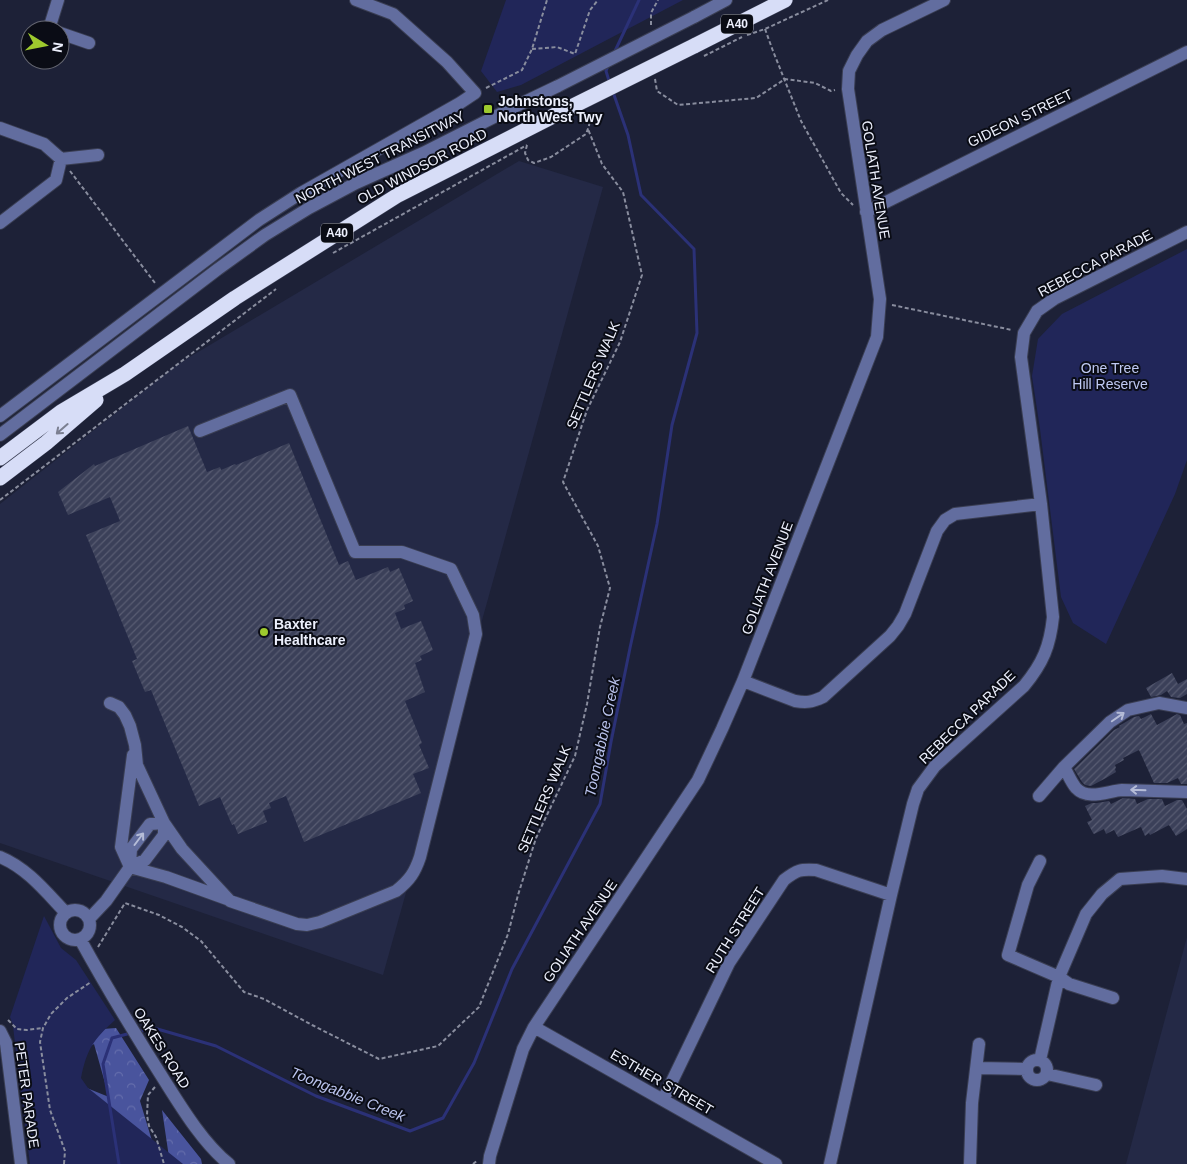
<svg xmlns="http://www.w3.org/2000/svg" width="1187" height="1164" font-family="Arial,sans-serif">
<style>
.built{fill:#242946}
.forest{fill:url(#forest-crowns)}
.park{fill:#212659}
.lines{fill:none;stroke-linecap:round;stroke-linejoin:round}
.stream{stroke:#2b3177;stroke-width:3}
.building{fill:url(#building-hatch)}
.minor-casing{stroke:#3a3e53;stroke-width:14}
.highway-casing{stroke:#3a3e53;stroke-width:16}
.path{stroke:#898d9e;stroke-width:2;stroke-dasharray:4 2.5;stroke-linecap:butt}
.minor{stroke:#626d9f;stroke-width:12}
.highway{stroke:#d7ddf7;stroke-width:15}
.minor-bridge-casing{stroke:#3a3e53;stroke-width:14;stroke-linecap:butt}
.highway-bridge-casing{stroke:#3a3e53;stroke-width:16;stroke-linecap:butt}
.path-bridge{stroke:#898d9e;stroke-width:2;stroke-dasharray:4 2.5;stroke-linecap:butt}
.minor-bridge{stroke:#626d9f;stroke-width:12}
.highway-bridge{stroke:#d7ddf7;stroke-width:15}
.oneway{stroke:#7b7f91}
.oneway2{stroke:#b5bcd7}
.poi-dot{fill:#9eca2e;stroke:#0a0c15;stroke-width:2}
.labels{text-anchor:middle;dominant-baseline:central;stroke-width:4;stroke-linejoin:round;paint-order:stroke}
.shield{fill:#0a0c15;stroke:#a9acb7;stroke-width:1}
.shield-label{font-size:12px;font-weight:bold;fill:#edf0fd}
.poi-label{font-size:14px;font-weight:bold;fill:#edf0fd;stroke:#0a0c15;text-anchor:start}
.street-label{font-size:14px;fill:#edf0fd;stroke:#0a0c15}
.park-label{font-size:14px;fill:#c0caf4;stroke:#0a0c15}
.water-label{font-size:15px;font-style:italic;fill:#bac3ed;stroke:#0a0c15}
</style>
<defs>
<pattern id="forest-crowns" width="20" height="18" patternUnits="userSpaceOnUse" patternTransform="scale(1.25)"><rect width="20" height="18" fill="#49549d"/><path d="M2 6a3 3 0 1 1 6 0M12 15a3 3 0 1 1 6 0" fill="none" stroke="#646dac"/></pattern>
<pattern id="building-hatch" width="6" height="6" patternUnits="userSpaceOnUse" patternTransform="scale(1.25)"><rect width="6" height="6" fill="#3b4059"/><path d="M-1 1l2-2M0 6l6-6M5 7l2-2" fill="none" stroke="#585c72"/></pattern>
</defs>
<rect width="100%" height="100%" fill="#1d2137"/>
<path class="built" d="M519,161L603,187L383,975L0,843V504L178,364Z
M1187,937V1164H1126Z"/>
<path class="forest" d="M116,1028L149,1080L140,1101L156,1154L67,1080L109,1097L94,1044L70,1059L76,1031Z
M162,1110L201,1159L202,1164H170Z"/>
<path class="park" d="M506,0H683L521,85L497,92L481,71Z
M1187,249V460L1175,494L1106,644L1073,623L1061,597L1040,429L1032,376L1038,339L1062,314Z
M44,916L61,948L76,960L115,1020C93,1040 87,1049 81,1078L88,1088L183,1164H30L14,1035L13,1025L10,1017Z"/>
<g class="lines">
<path class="stream" d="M615,51L639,0
M608,66L606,71L610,84
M137,1032L154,1028L216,1046L316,1096L410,1131L443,1118L474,1063L512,969L600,804L611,742L630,648L657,524L672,425L697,333L694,249L641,195L628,135L613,92
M119,1164L103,1064L112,1038L131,1033"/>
</g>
<path class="building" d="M188,426L207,472L220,467L221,470L235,464L236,465L289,443L339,565L348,561L356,580L388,567L390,572L399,568L413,601L404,605L405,609L395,613L401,629L421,621L433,650L420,656L422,660L415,663L425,692L405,701L422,743L419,745L429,768L413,774L421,793L304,842L286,796L269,803L271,808L263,811L267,822L238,834L234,824L232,825L220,797L199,806L151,690L145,692L132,661L137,659L86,535L120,521L110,497L68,515L58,492L94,464L95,466Z
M1172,673L1178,684L1187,679V694L1180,698L1171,697L1167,691L1161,695L1151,697L1146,688Z
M1151,714L1157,725L1177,714L1180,715L1184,724L1187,723V784H1181L1178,778L1167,783H1154L1139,750L1123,758L1124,760L1115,765L1116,768L1115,769L1116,772L1106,778L1091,786L1085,785L1082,782L1074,769L1114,730L1120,727L1119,726L1134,717L1139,716L1141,719Z
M1123,798L1135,799L1137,804L1148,799H1162L1165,806L1177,800H1182L1187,809V829L1176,836L1169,825L1150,835L1149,833L1145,836L1141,827L1118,837L1114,830L1106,834L1104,829L1094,834L1093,833L1087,822L1092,820L1085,806L1092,803H1097L1109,801L1111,804Z"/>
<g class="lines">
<defs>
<path id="minor" d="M694,17L726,0
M52,30L49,29L58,0
M60,33L89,43
M0,128L44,144L61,159L56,180L0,223
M61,159L98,155
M866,212L1187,52
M0,416L259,220L301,193L460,103L475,93L447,62L393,14L356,0
M0,435L218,269L265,235L309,208L356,183L423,153L510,109L558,86
M743,681L795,701C807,703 812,702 823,697L890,636L898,626L905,614L937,531L945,520L955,514L1041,504
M110,703L119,707L125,715L130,726L135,745L137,765L164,823L182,849L230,901L297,924L307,925L320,922L396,891C410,880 415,872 420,857L476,634L473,615L451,569L402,552H355L290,395L200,431
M1187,708L1159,703L1128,710L1110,722L1064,767C1068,774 1071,782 1076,788C1088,801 1108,791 1122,790L1187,792
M1039,796L1064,767
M0,857C27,868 46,892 66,913
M1040,861L1028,885L1008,955L1059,977L1069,984L1113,998
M130,864L131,849L150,824L164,823
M130,867L121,847L133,755
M130,867L166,877L227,899
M60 925a15 15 0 1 1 30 0a15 15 0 1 1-30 0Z
M89,919L106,901L130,867L145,860L164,835V823
M80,939C107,988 136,1036 166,1083C183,1110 204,1144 229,1164
M534,1027L776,1164
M0,1031L6,1043L7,1051L21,1164
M1027 1070a10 10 0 1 1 20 0a10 10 0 1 1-20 0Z
M1040,1060L1059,977L1086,914L1102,894L1120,879L1162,876L1187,879
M977,1068L1027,1069
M1047,1074L1096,1085
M663,1100L729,963L784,880C797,870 800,869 816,870L891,895
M489,1164L490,1156L523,1049L534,1027L698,780L722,729L743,681L877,337L880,299L848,89L849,71L857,55L867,41L882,30L944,0
M830,1164L891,895L913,804L918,789L935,766L1024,686C1043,663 1050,646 1053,617L1041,504L1021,357L1024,333L1037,311L1054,299L1187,232
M970,1164L972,1103L979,1044"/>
<path id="highway" d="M694,46L785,0
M0,458L61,412L125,374L235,298L398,195L561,112
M0,478L46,443L96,400"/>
</defs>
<use href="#minor" class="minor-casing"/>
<use href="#highway" class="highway-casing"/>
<path class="path" d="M651,25V13L658,0
M765,29L773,51L801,121L841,193L853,205
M747,35L765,29L828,0
M532,49L557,47L575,54L590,10L598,0
M655,79L657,91L678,105L756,98L785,79L815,83L831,91L835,90
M486,88L522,70L532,49L547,0
M527,145L525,153L528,160L534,163L551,157L586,134L589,126L590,116
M70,171L155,283
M333,253L527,145
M892,305L1012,330
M0,500L276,289
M98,947L125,903L159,915L182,927L201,941L244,992L264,999L312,1025L379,1059L438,1046L479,1007L508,934L518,895L536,838L575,756L587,704L600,627L610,588L598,546L563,482L587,410L620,342L642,275L623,192L602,164L588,129
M8,1020L17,1029L27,1030L43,1028
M155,1087L148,1095L147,1115L149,1126L156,1137L164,1164
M64,1164L65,1151L50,1110L40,1042L43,1028L51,1014L67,998L91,982
M473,1164L478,1160"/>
<use href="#minor" class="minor"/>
<use href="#highway" class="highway"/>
<defs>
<path id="minor-bridge" d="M558,86L694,17"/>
<path id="highway-bridge" d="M561,112L694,46"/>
</defs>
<use href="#minor-bridge" class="minor-bridge-casing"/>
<use href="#highway-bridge" class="highway-bridge-casing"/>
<path class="path-bridge" d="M704,56L742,37"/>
<use href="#minor-bridge" class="minor-bridge"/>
<use href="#highway-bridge" class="highway-bridge"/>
</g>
<defs><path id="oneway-shaft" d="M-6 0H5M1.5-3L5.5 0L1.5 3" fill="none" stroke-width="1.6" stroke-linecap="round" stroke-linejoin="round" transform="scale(1.25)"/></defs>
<use class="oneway" href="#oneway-shaft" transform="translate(62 429) rotate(139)"/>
<g class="oneway2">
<use href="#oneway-shaft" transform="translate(1118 717) rotate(-35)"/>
<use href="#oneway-shaft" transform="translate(1138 790) rotate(-178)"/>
<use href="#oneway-shaft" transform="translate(139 839) rotate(-53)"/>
</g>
<g class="poi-dot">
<rect x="483" y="104" width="10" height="10" rx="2.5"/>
<circle cx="264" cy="632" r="5"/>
</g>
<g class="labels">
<g class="shield">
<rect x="721" y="14.5" width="32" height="19" rx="4"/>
<rect x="321" y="223.5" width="32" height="19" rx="4"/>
</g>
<g class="shield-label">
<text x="737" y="24">A40</text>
<text x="337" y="233">A40</text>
</g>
<g class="poi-label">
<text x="498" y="101">Johnstons,<tspan x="498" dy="16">North West Twy</tspan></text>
<text x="274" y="624">Baxter<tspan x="274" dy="16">Healthcare</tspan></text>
</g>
<g class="street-label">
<text transform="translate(1020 118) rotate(-26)">GIDEON STREET</text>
<text transform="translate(380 157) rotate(-27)">NORTH WEST TRANSITWAY</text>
<text transform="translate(422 166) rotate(-28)">OLD WINDSOR ROAD</text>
<text transform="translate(876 180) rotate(81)">GOLIATH AVENUE</text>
<text transform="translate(1095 263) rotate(-28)">REBECCA PARADE</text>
<text transform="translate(593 375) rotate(-67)">SETTLERS WALK</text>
<text transform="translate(767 578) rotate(-69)">GOLIATH AVENUE</text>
<text transform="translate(967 717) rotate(-44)">REBECCA PARADE</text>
<text transform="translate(544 799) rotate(-67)">SETTLERS WALK</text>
<text transform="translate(735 930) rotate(-58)">RUTH STREET</text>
<text transform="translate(580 931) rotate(-56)">GOLIATH AVENUE</text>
<text transform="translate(162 1048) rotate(58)">OAKES ROAD</text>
<text transform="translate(662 1082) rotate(30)">ESTHER STREET</text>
<text transform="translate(27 1095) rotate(82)">PETER PARADE</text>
</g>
<g class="park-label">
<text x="1110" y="368">One Tree<tspan x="1110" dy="16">Hill Reserve</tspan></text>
</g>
<g class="water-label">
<text transform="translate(602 737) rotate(-78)">Toongabbie Creek</text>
<text transform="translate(348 1094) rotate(22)">Toongabbie Creek</text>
</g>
</g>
<g transform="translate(45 45) rotate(100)"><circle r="24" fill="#0a0c15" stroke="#656772"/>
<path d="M0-4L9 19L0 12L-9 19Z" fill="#9eca2e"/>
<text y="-8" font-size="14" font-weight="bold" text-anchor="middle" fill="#edf0fd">N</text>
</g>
</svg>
